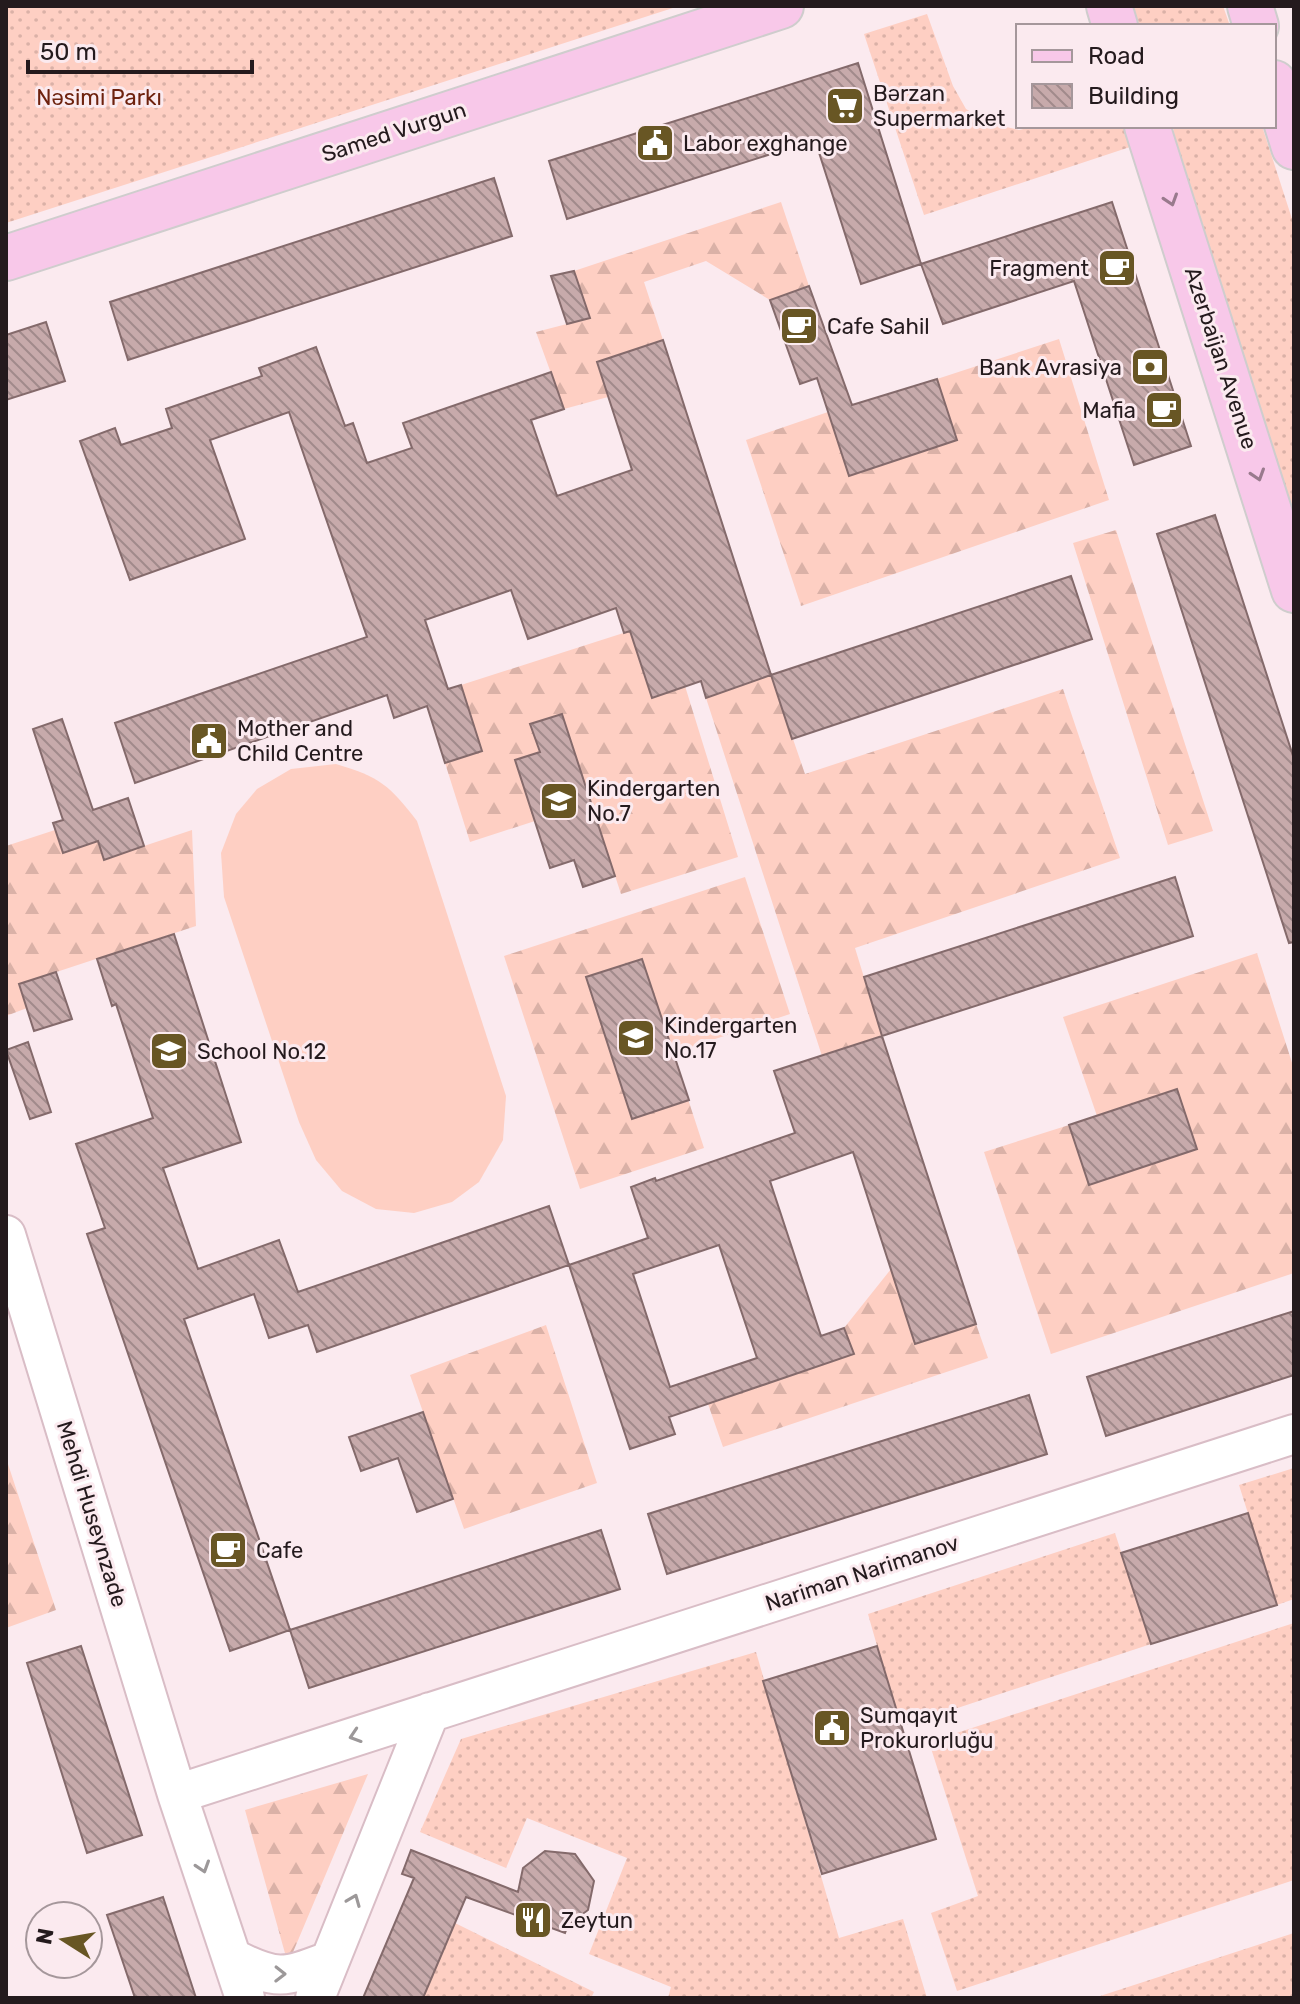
<svg xmlns="http://www.w3.org/2000/svg" width="1300" height="2004" font-family="Rubik,sans-serif">
<style>
.grass{fill:url(#grass-dots)}
.forest{fill:url(#forest-firs)}
.garden{fill:#fecfc3}
.building{fill:url(#building-back-hatch);stroke:#846a6b;stroke-width:2;fill-rule:evenodd}
.lines{fill:none;stroke-linecap:round;stroke-linejoin:round}
.minor-casing{stroke:#d9bdc6;stroke-width:42}
.major-casing{stroke:#cfcdcd;stroke-width:48}
.minor{stroke:#fff;stroke-width:38}
.major{stroke:#f8c8e9;stroke-width:44}
.oneway{stroke:#997a8d}
.oneway2{stroke:#9c9899}
.labels{text-anchor:middle;dominant-baseline:central;stroke-width:6;stroke-linejoin:round;paint-order:stroke}
.poi-label{font-size:22px;fill:#241a1d;stroke:#fbeaef;text-anchor:start}
.park-label{font-size:22px;fill:#6e220e;stroke:#fbeaef}
.street-label{font-size:22px;fill:#241a1d;stroke:#fbeaef}
</style>
<defs>
<pattern id="grass-dots" width="8" height="8" patternUnits="userSpaceOnUse" patternTransform="scale(2)"><rect width="8" height="8" fill="#fecfc3"/><path d="M2 2h.1M6 6h.1" fill="none" stroke="#dab1a7" stroke-width="1.8" stroke-linecap="round"/></pattern>
<pattern id="forest-firs" width="22" height="20" patternUnits="userSpaceOnUse" patternTransform="scale(2)"><rect width="22" height="20" fill="#fecfc3"/><path d="M5 1l3.5 6h-7zM16 11l3.5 6h-7z" fill="#dab1a7"/></pattern>
<pattern id="building-back-hatch" width="6" height="6" patternUnits="userSpaceOnUse" patternTransform="scale(2)"><rect width="6" height="6" fill="#c7aaab"/><path d="M-1 5l2 2M0 0l6 6M5-1l2 2" fill="none" stroke="#a18a8b"/></pattern>
</defs>
<rect width="100%" height="100%" fill="#fbeaef"/>
<path class="grass" d="M6,6H679L6,223Z
M1128,6H1223L1229,23L1220,26H1134Z
M927,14L953,86L966,109L990,123L1019,130L1037,126H1123L1130,147L924,215L864,34Z
M1173,126H1262L1294,225V526L1177,157Z
M1294,1468V1599L1277,1605L1239,1485Z
M1115,1533L1151,1644L900,1727L868,1614Z
M1294,1623V1880L957,1991L931,1913L978,1896L929,1742Z
M756,1652L839,1938L903,1919L927,1998H668L671,1987L589,1954L627,1858L527,1818L506,1868L420,1832L461,1739Z
M455,1923L594,1992L591,1998H423Z
M1294,1933V1998H1094Z"/>
<path class="forest" d="M781,202L809,286L770,300L706,261L644,282L663,340L597,362L608,397L564,409L536,332L590,318L574,271Z
M1059,339L1109,500L801,606L746,440L828,412L849,475L956,440L937,379Z
M1116,530L1213,831L1168,845L1073,543Z
M664,620L639,660L652,698L685,686L738,857L621,894L562,714L531,724L539,752L535,821L470,842L445,763L482,751L461,685Z
M771,675L805,774L1063,689L1120,858L855,948L882,1036L822,1056L706,698Z
M55,830L63,853L98,841L105,859L192,830L196,926L20,984L27,1008L6,1016V846Z
M745,877L790,1014L673,1053L704,1148L580,1189L504,956Z
M1257,953L1294,1069V1273L1051,1354L984,1152L1069,1125L1089,1185L1196,1149L1177,1089L1097,1116L1063,1017Z
M891,1269L914,1343L976,1324L988,1358L723,1447L708,1404L853,1354L844,1328Z
M546,1325L597,1483L464,1529L410,1375Z
M6,1458L56,1610L6,1628Z
M368,1774L288,1964L245,1810Z"/>
<path class="garden" d="M336,764C380,777 389,785 417,821L506,1096L503,1140L479,1182L452,1202L414,1213L376,1209L342,1191L316,1160L299,1122L224,897L221,853L236,814L257,789L291,769Z"/>
<path class="building" d="M858,63L921,264L861,284L815,140L567,219L549,161Z
M494,178L512,236L128,360L110,302Z
M1112,202L1191,446L1134,465L1074,281L943,324L921,264Z
M574,271L590,318L567,324L551,276Z
M809,286L852,405L937,379L957,440L849,476L817,378L800,384L770,300Z
M46,322L65,381L6,400V335Z
M663,340L771,675L706,698L701,681L652,698L630,631L624,633L616,608L528,639L511,590L425,620L448,689L461,685L482,751L445,763L427,706L394,718L387,695L135,783L115,723L367,637L289,412L210,440L245,539L130,580L80,441L115,428L121,445L172,428L166,409L262,376L259,368L316,347L345,426L353,423L367,463L412,448L403,423L551,372L564,409L531,420L557,496L632,470L597,362Z
M1215,515L1294,759V942L1289,943L1157,534Z
M1071,576L1092,639L792,739L771,675Z
M562,714L615,876L583,887L574,860L550,868L515,760L540,752L530,724Z
M62,719L93,810L128,798L144,846L104,860L98,841L63,853L53,823L63,820L33,729Z
M1175,877L1193,936L882,1036L864,977Z
M174,934L241,1142L163,1168L198,1269L279,1240L298,1292L549,1206L569,1265L317,1352L308,1325L269,1338L254,1294L184,1319L290,1630L230,1651L87,1234L105,1228L76,1144L153,1118L116,1004L112,1006L97,959Z
M642,959L689,1100L632,1119L586,977Z
M56,972L72,1019L34,1031L19,984Z
M882,1036L976,1324L915,1344L853,1152L770,1181L821,1336L844,1328L854,1354L669,1417L675,1434L630,1449L569,1265L648,1238L631,1187L655,1178L656,1181L795,1133L774,1071ZM719,1245L757,1358L670,1387L633,1274Z
M28,1042L51,1112L30,1119L6,1050Z
M1177,1089L1197,1149L1089,1185L1069,1125Z
M1294,1311V1375L1106,1436L1087,1377Z
M1029,1395L1047,1454L667,1574L648,1514Z
M423,1412L453,1499L417,1512L398,1458L361,1471L349,1437Z
M1248,1513L1277,1605L1151,1644L1121,1553Z
M601,1530L620,1589L309,1688L290,1630Z
M81,1646L142,1835L87,1853L27,1663Z
M877,1646L936,1839L822,1874L763,1681Z
M411,1850L518,1892L523,1868L545,1851L575,1854L594,1881L588,1910L568,1925L565,1933L466,1897L423,1998H363L414,1878L402,1874Z
M163,1897L196,1998H135L107,1915Z"/>
<g class="lines">
<defs>
<path id="minor" d="M6,1235L177,1794L245,1998
M177,1794L1294,1434
M232,1958C277,1981 284,1978 329,1961
M315,1998L430,1712"/>
<path id="major" d="M1109,6L1115,26
M1250,6L1256,26
M1274,83L1294,147
M1147,126L1294,590
M6,258L781,6"/>
</defs>
<use href="#minor" class="minor-casing"/>
<use href="#major" class="major-casing"/>
<use href="#minor" class="minor"/>
<use href="#major" class="major"/>
</g>
<defs><path id="oneway-chevron" d="M-2-3.5L2.5 0L-2 3.5" fill="none" stroke-width="1.6" stroke-linecap="round" stroke-linejoin="round" transform="scale(2)"/></defs>
<g class="oneway">
<use href="#oneway-chevron" transform="translate(1171 200) rotate(72)"/>
<use href="#oneway-chevron" transform="translate(1258 475) rotate(72)"/>
</g>
<g class="oneway2">
<use href="#oneway-chevron" transform="translate(355 1736) rotate(162)"/>
<use href="#oneway-chevron" transform="translate(203 1867) rotate(72)"/>
<use href="#oneway-chevron" transform="translate(354 1900) rotate(-68)"/>
<use href="#oneway-chevron" transform="translate(280 1974) rotate(1)"/>
</g>
<defs>
<symbol id="supermarket-square" viewBox="-11 -11 22 22"><rect x="-9" y="-9" width="18" height="18" rx="4" fill="#685624" stroke="#fbeaef"/><path d="M-6-5.5h2.5l.6 2H6L4.5 2H-2.5L-4.4-4H-6ZM-1.5 3.2a1.3 1.3 0 1 0 .1 0ZM3 3.2a1.3 1.3 0 1 0 .1 0Z" fill="#fff"/></symbol>
<symbol id="civic-square" viewBox="-11 -11 22 22"><rect x="-9" y="-9" width="18" height="18" rx="4" fill="#685624" stroke="#fbeaef"/><path d="M-.6-6.5H3V-4.5H.6V-3L4-1V1h2V6H-6V1h2V-1L-.6-3ZM-1.2 2.5V6h2.4V2.5Z" fill="#fff"/></symbol>
<symbol id="cafe-square" viewBox="-11 -11 22 22"><rect x="-9" y="-9" width="18" height="18" rx="4" fill="#685624" stroke="#fbeaef"/><path d="M-5.5-4.5H6V0H3Q3 3.5 0 3.5H-2.5Q-5.5 3.5-5.5 0ZM3-3.2v2h1.7v-2ZM-6 4.5H4V6H-6Z" fill="#fff"/></symbol>
<symbol id="bank-square" viewBox="-11 -11 22 22"><rect x="-9" y="-9" width="18" height="18" rx="4" fill="#685624" stroke="#fbeaef"/><path d="M-6-4H6V4H-6ZM0-2.3a2.3 2.3 0 1 0 0 4.6a2.3 2.3 0 1 0 0-4.6Z" fill="#fff"/></symbol>
<symbol id="school-square" viewBox="-11 -11 22 22"><rect x="-9" y="-9" width="18" height="18" rx="4" fill="#685624" stroke="#fbeaef"/><path d="M0-5L7-2L0 1L-7-2ZM-4 1L0 2.5L4 1V4Q0 6-4 4Z" fill="#fff"/></symbol>
<symbol id="restaurant-square" viewBox="-11 -11 22 22"><rect x="-9" y="-9" width="18" height="18" rx="4" fill="#685624" stroke="#fbeaef"/><path d="M-5-6h1v4h1v-4h1v4h1v-4h1v5L-1.5 .5V6h-2V.5L-5-1ZM5-6V6H3V1.5H1.5Q1.5-4 5-6Z" fill="#fff"/></symbol>
</defs>
<g fill-rule="evenodd">
<use href="#supermarket-square" x="823" y="84" width="44" height="44"/>
<use href="#civic-square" x="633" y="121" width="44" height="44"/>
<use href="#cafe-square" x="1095" y="246" width="44" height="44"/>
<use href="#cafe-square" x="777" y="304" width="44" height="44"/>
<use href="#bank-square" x="1128" y="345" width="44" height="44"/>
<use href="#cafe-square" x="1142" y="388" width="44" height="44"/>
<use href="#civic-square" x="187" y="719" width="44" height="44"/>
<use href="#school-square" x="537" y="779" width="44" height="44"/>
<use href="#school-square" x="614" y="1016" width="44" height="44"/>
<use href="#school-square" x="147" y="1029" width="44" height="44"/>
<use href="#cafe-square" x="206" y="1528" width="44" height="44"/>
<use href="#civic-square" x="810" y="1706" width="44" height="44"/>
<use href="#restaurant-square" x="511" y="1898" width="44" height="44"/>
</g>
<g class="labels">
<g class="poi-label">
<text x="873" y="93">Bərzan<tspan x="873" dy="25">Supermarket</tspan></text>
<text x="683" y="143">Labor exghange</text>
<text x="1089" y="268" text-anchor="end">Fragment</text>
<text x="827" y="326">Cafe Sahil</text>
<text x="1122" y="367" text-anchor="end">Bank Avrasiya</text>
<text x="1136" y="410" text-anchor="end">Mafia</text>
<text x="237" y="728">Mother and<tspan x="237" dy="25">Child Centre</tspan></text>
<text x="587" y="788">Kindergarten<tspan x="587" dy="25">No.7</tspan></text>
<text x="664" y="1025">Kindergarten<tspan x="664" dy="25">No.17</tspan></text>
<text x="197" y="1051">School No.12</text>
<text x="256" y="1550">Cafe</text>
<text x="860" y="1715">Sumqayıt<tspan x="860" dy="25">Prokurorluğu</tspan></text>
<text x="561" y="1920">Zeytun</text>
</g>
<g class="park-label">
<text x="99" y="97">Nəsimi Parkı</text>
</g>
<g class="street-label">
<text transform="translate(394 132) rotate(-18)">Samed Vurgun</text>
<text transform="translate(1221 358) rotate(72)">Azerbaijan Avenue</text>
<text transform="translate(92 1514) rotate(73)">Mehdi Huseynzade</text>
<text transform="translate(862 1573) rotate(-18)">Nariman Narimanov</text>
</g>
</g>
<rect width="1300" height="2004" fill="none" stroke="#241a1d" stroke-width="16"/>
<rect x="1016" y="24" width="260" height="104" fill="#fbeaef" stroke="#a5979b" stroke-width="2"/>
<rect x="1032" y="50" width="40" height="12" fill="#f8c8e9" stroke="#a5979b" stroke-width="2"/>
<text x="1088" y="64" font-size="24" fill="#241a1d">Road</text>
<rect x="1032" y="84" width="40" height="24" fill="url(#building-back-hatch)" stroke="#a5979b" stroke-width="2"/>
<text x="1088" y="104" font-size="24" fill="#241a1d">Building</text>
<g transform="translate(64 1940) rotate(281)"><circle r="38" fill="#fbeaef" stroke="#a5979b" stroke-width="2"/>
<path d="M0-6L14 30L0 20L-14 30Z" fill="#685624"/>
<text y="-12" font-size="22" font-weight="bold" text-anchor="middle" fill="#241a1d">N</text>
</g>
<path d="M28 60v12h224v-12" fill="none" stroke="#241a1d" stroke-width="4"/>
<text x="40" y="60" font-size="24" fill="#241a1d" stroke="#fbeaef" stroke-width="6" paint-order="stroke">50 m</text>
</svg>
